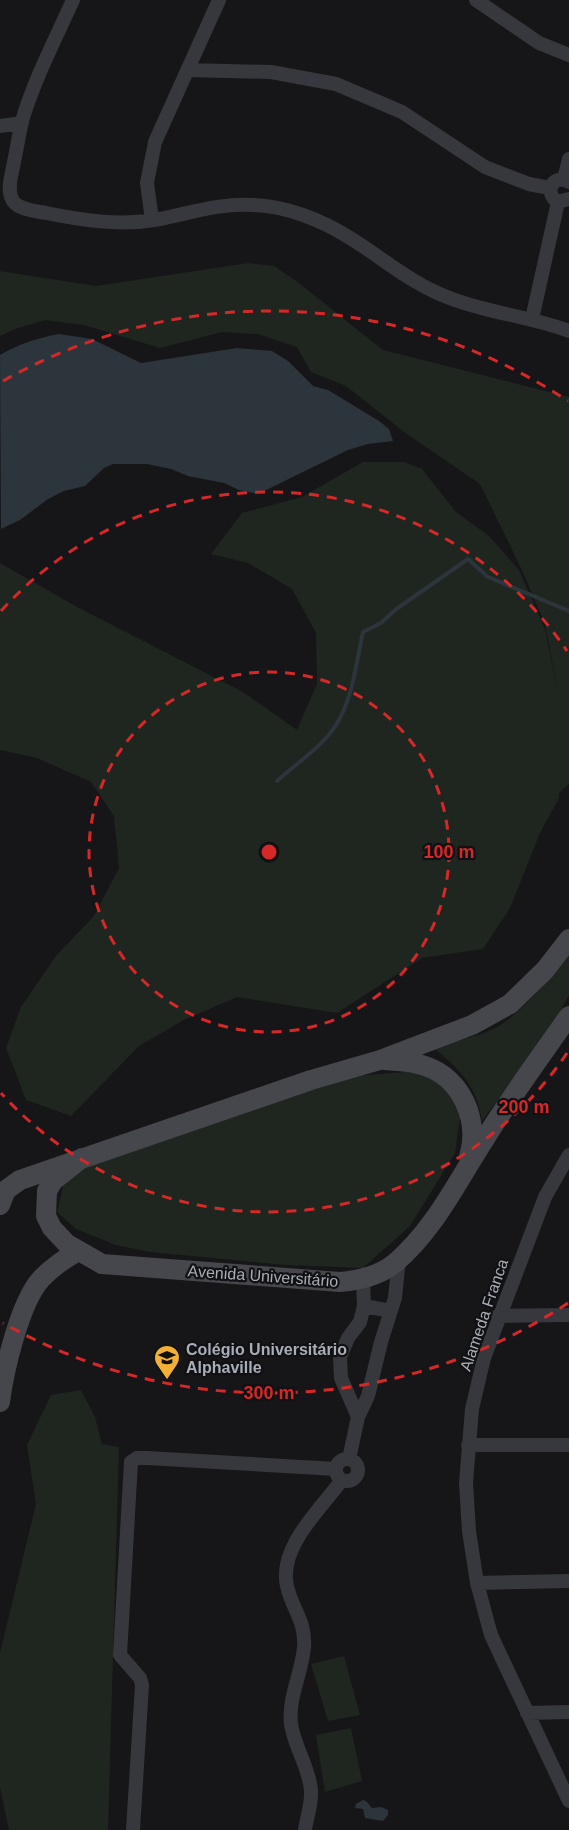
<svg xmlns="http://www.w3.org/2000/svg" width="569" height="1830" font-family="Helvetica,sans-serif">
<style>
.green{fill:#1e261f}
.water{fill:#2c353c}
.lines{fill:none;stroke-linecap:round;stroke-linejoin:round}
.stream{stroke:#2c353c;stroke-width:4}
.minor{stroke:#37383d;stroke-width:14}
.secondary{stroke:#45474d;stroke-width:20}
.ring{fill:none;stroke:#d62828;stroke-width:3;stroke-dasharray:10 8}
.labels{text-anchor:middle;dominant-baseline:central;stroke-width:4.5;stroke-linejoin:round;paint-order:stroke}
.street-label{font-size:16px;fill:#a8adb8;stroke:#111113}
.poi-label{font-size:16px;font-weight:bold;fill:#a8adb8;stroke:#111113;text-anchor:start}
.centre{fill:#d62828;stroke:#111113;stroke-width:3}
.ring-label{font-size:18px;text-anchor:middle;font-weight:bold;fill:#d62828;stroke:#111113;stroke-width:4.5;stroke-linejoin:round;paint-order:stroke}
</style>
<rect width="100%" height="100%" fill="#161618"/>
<path class="green" d="M248,263L274,266L295,280L383,350L569,397V784L559,793V798L540,833L510,908L483,949L422,958L337,1013L237,997L184,1020L139,1046L71,1116L26,1100L6,1048L21,1007L56,956L94,916L119,868L114,816L91,782L37,758L0,750V563L79,608L243,692L297,730L317,684L316,633L292,589L248,563L211,554L242,513L302,497L363,462H404L422,469L456,512L489,536L519,570L545,629L560,702L545,624L520,566L480,484L404,432L346,386L311,372L297,347L258,334L222,332L160,348L84,325L45,320L15,329L0,336V271L96,286Z
M569,953V995L555,1021L482,1121C476,1085 460,1069 432,1047C451,1042 487,1035 502,1024C529,1005 549,978 569,953Z
M419,1071L441,1081L461,1111L455,1153L410,1226L363,1268L286,1265L150,1252L116,1245L76,1229L57,1212L64,1182L87,1164L353,1076Z
M81,1390L95,1417L102,1444L119,1447L108,1830H9L0,1787V1653L36,1504L27,1445L51,1395Z
M344,1656L360,1715L328,1721L311,1664Z
M351,1728L362,1781L325,1792L316,1735Z"/>
<path class="water" d="M59,334L92,339L141,363L237,348L272,351L288,361L313,386L328,390L379,421L389,429L393,441L368,444L348,450L258,494L239,490L224,483L188,476L171,469L147,464H113L104,468L85,486L64,491L48,499L20,520L1,529L0,355C19,344 37,338 59,334Z
M363,1800L366,1801L372,1808L381,1807L388,1810V1815L383,1821L365,1818L363,1809L355,1808L356,1804Z"/>
<g class="lines">
<path class="stream" d="M277,781C299,761 330,742 342,714C354,689 357,658 363,632L381,623L395,610L468,559L488,577L569,611"/>
<path class="minor" d="M73,0C55,40 34,80 22,121C19,134 17,148 14,162C12,174 6,190 13,201C19,210 36,211 46,213C81,220 119,226 154,220C188,214 218,203 253,205C286,206 322,220 350,238C383,258 410,283 447,297C486,313 529,316 569,331
M476,0L539,43L569,55
M187,70L271,72L336,84L402,112L485,167L529,184L550,188
M0,126L22,123
M564,179L569,159
M569,182C553,173 543,193 558,202L569,199
M152,220L147,183L155,142L219,0
M532,319L558,202
M569,1155L545,1197L484,1358L472,1409L466,1483L469,1531L477,1583L491,1635L569,1801
M364,1306L391,1311
M498,1316L569,1315
M358,1417L341,1378L340,1357L348,1338L360,1322L364,1306L363,1280
M468,1445H569
M349,1459L358,1417L368,1396L381,1342L395,1298L399,1259
M336 1470a11 11 0 1 1 22 0a11 11 0 1 1-22 0Z
M477,1583L569,1581
M527,1713L569,1712
M133,1830L142,1685L140,1678L120,1655L131,1462L137,1458H147L336,1469
M305,1830C307,1816 312,1804 311,1790C309,1767 294,1746 291,1724C288,1697 302,1673 304,1647C306,1621 292,1609 287,1586C278,1548 321,1508 342,1480"/>
<path class="secondary" d="M384,1060C398,1061 412,1061 425,1066C462,1078 480,1121 469,1157
M82,1158L53,1181L47,1191L46,1216L52,1228L67,1244L102,1264L340,1282C360,1280 379,1276 395,1263C435,1229 458,1180 486,1137C512,1095 541,1056 569,1016
M0,1205L6,1190L20,1180L311,1080L380,1060L472,1025L510,1004L545,970L569,939
M0,1402C4,1370 20,1302 41,1279C52,1267 65,1259 78,1251"/>
</g>
<g class="ring">
<circle cx="269" cy="852" r="180"/>
<path d="M567 1053A360 360 0 0 1 1 1093M1 611A360 360 0 0 1 567 651"/>
<path d="M568 1303A541 541 0 0 1 3 1323M3 381A541 541 0 0 1 568 401"/>
</g>
<defs>
<symbol id="school-pin" viewBox="-11 -11 22 30"><path d="M0 17L-7.5 6A9.5 9.5 0 1 1 7.5 6Z" fill="#f2b134" stroke="#111113"/><path d="M0-5L7-2L0 1L-7-2ZM-4 1L0 2.5L4 1V4Q0 6-4 4Z" fill="#111"/></symbol>
</defs>
<g fill-rule="evenodd">
<use href="#school-pin" x="152" y="1343" width="30" height="40"/>
</g>
<g class="labels">
<g class="street-label">
<text transform="translate(263 1276) rotate(4)">Avenida Universitário</text>
<text transform="translate(484 1315) rotate(-71)">Alameda Franca</text>
</g>
<g class="poi-label">
<text x="186" y="1349">Colégio Universitário<tspan x="186" dy="18">Alphaville</tspan></text>
</g>
</g>
<circle cx="269" cy="852" r="9" class="centre"/>
<g class="ring-label">
<text x="449" y="858">100 m</text>
<text x="524" y="1113">200 m</text>
<text x="269" y="1399">300 m</text>
</g>
</svg>
